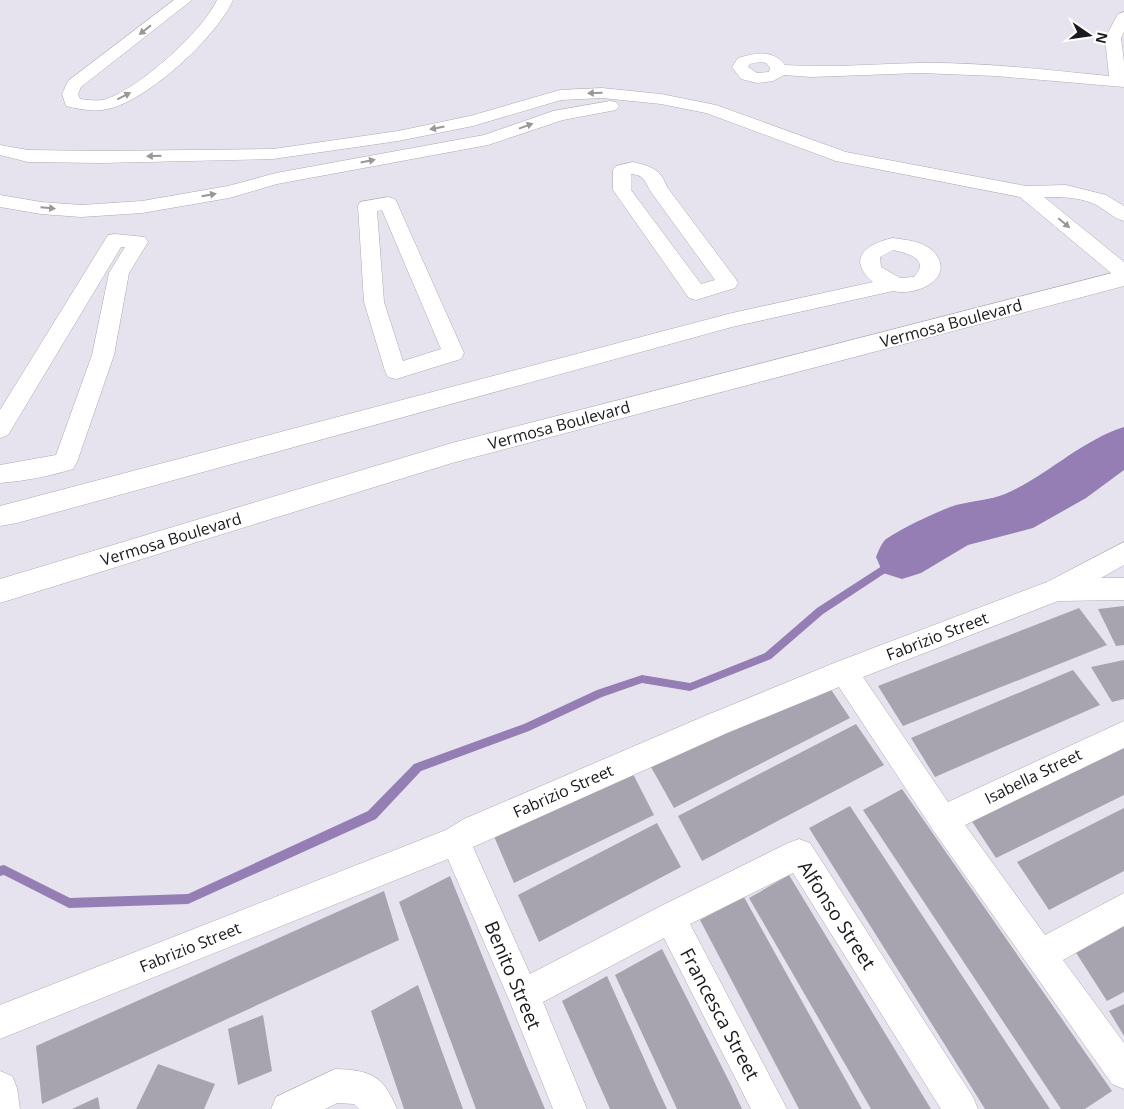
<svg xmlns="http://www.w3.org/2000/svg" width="1124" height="1109" font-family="'Open Sans',sans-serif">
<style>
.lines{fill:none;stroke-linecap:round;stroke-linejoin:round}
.stream{fill:#947eb4;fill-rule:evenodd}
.river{fill:#947eb4;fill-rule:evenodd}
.building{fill:#a8a4af}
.minor-casing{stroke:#ada9b3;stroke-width:1}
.secondary-casing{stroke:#ada9b3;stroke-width:1}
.minor{fill:#fff;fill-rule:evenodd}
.secondary{fill:#fff;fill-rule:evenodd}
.oneway{fill:#989899}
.labels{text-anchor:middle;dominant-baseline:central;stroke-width:4;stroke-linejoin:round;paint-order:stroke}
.street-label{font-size:16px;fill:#1a191d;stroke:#fff}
.near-street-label{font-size:19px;fill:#1a191d;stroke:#fff}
</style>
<rect width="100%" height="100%" fill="#e7e3ee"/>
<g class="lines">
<path class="stream" d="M902,553L905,554L906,557L905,560L823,614L771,659L690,691L642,683L602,697L529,731L421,771L376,819L188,904L69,908L4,875L0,876V866L4,865L70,898L188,894L368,811L414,764L524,724L597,690L642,675L690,683L765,653L817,608Z"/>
<path class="river" d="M1124,427V470L1086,498L1033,528L968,545L921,573L902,579L883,573L876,557C878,552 881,544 885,540C898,530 940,510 956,505C972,501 990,500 1005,494C1047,476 1080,441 1124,427Z"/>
</g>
<path class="building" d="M1124,606V645L1116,646L1098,609Z
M1079,608L1107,645L903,726L878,686Z
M1124,660V699L1112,702L1091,667Z
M1073,670L1100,705L935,777L911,738Z
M826,682L850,718L674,808L651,767Z
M856,724L884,765L702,861L678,816Z
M1124,739V795L996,858L967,814Z
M631,770L654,815L514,883L493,834Z
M902,789L1112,1091L1085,1109H1061L863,810Z
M850,806L887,862L1050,1109H985L809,828Z
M1124,808V871L1049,910L1017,862Z
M657,823L681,867L539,942L518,895Z
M789,875L931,1109H871L749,898Z
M450,876L526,1064L545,1109H476L399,902Z
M384,891L399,940L42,1104L36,1046Z
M744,897L775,953L862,1109H799L700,920Z
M1124,924V992L1107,1001L1073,948Z
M662,949L731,1085L742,1109H677L615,975Z
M607,976L659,1092L667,1109H610L562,1001Z
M418,985L440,1046L463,1109H404L371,1011Z
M1124,1004V1036L1109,1011Z
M263,1015L272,1071L238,1085L228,1029Z
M158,1064L215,1084L204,1109H136Z
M98,1097L100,1109H72Z"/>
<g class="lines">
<defs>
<path id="minor" d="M174,0H192L81,87L78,94L80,99C87,100 95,101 103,100C137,91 203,31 217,0H233C216,37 154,94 115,107C98,113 83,110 66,106L62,94L68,81Z
M1124,12V32L1121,38L1124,62V87L996,76L920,73L811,77L784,75L773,81L757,83L741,79L732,67L738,58C756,53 772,49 785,65C830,68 874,64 919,63C982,62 1046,70 1109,76L1105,38L1118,14ZM760,62L766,63L770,68L769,72L757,73L748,67L750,64Z
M602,88L661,94L716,105L846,152L1026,186L1066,185L1106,195L1124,206V221C1112,218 1104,208 1092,203C1077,197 1060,197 1044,197L1124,262V280L1117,278L1020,197L836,161L706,113L661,104L602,98L561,100L473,126L398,141L273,159L102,163L28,162L0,155V145L28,150L102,151L273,149L398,131L470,116L560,90Z
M610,101L616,102L619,106L616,110L563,120L488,145L277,184L229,198L142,213L81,217L41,214L0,207V195L41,202L81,205L142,201L228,186L276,173L484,135L553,111Z
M633,162C650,166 661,169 667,187L735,278L738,283L735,288L696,300L689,298L613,190V170L616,166ZM631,174C645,175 645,182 651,192L715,280L701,284L631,190Z
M388,197L395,199L397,203L464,353L461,359L396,379L388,377L385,371L364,302L358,206L360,202ZM382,210L441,349L403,361L384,302L377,211Z
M115,234L145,237L148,242L129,273L114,355L77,462L73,469C50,476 25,481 0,483V465L56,455L92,355L109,273L125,247H121L8,435L0,438V410L108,235Z
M893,238C906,240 923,241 933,251C958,278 916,297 893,291L732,327L17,523L0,526V506L732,313L873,282C845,258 868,243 893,238ZM893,250C907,253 931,259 914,277L900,278L881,267L880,257Z
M1124,542V565L1101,578H1124V600L1058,601L863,677L948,802L1124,721V748L965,825L1045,935L1124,893V926L1063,960L1124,1043V1089L1112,1084L933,830L839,687L727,733L473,847L530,974L659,907L788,843L799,839L810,843L973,1097L978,1109H941L793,873L690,924L787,1109H751L664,938L543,1002L587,1109H553L510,1002L448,859L0,1039V1005L446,830L464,819L707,715L834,663L1047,582Z
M335,1069C370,1070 383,1075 397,1109H359L354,1104L337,1103L325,1109H271L276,1097Z
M0,1071L12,1076L17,1088L20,1109H0Z"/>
<path id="secondary" d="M1124,270V286L452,463L0,603V579L452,443Z"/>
</defs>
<use href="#minor" class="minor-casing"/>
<use href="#secondary" class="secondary-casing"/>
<use href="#minor" class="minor"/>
<use href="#secondary" class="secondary"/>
</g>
<defs><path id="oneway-solid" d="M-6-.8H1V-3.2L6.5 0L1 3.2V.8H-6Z" transform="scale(1.25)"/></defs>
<g class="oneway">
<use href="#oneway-solid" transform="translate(145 30) rotate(142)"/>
<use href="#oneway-solid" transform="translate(595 93) rotate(178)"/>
<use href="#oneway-solid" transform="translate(124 96) rotate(-27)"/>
<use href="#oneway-solid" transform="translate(526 126) rotate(-20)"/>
<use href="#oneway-solid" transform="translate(437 128) rotate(169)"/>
<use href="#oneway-solid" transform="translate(154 156) rotate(179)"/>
<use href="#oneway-solid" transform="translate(368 161) rotate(-11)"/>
<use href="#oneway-solid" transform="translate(209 195) rotate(-10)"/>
<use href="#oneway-solid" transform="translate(48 208) rotate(5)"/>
<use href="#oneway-solid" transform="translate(1064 223) rotate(40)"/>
</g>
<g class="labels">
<g class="street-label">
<text transform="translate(951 323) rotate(-15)">Vermosa Boulevard</text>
<text transform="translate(559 425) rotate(-15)">Vermosa Boulevard</text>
<text transform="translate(171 539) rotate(-17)">Vermosa Boulevard</text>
<text transform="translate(937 636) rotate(-21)">Fabrizio Street</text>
<text transform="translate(1033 776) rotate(-26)">Isabella Street</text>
<text transform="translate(563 791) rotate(-24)">Fabrizio Street</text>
<text transform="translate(190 947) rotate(-22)">Fabrizio Street</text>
</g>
<g class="near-street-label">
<text transform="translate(837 915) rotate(57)">Alfonso Street</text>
<text transform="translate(513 975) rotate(67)">Benito Street</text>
<text transform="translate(720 1014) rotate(62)">Francesca Street</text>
</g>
</g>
<g transform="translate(1089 35) rotate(103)" stroke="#ffffff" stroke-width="4" paint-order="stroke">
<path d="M0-4L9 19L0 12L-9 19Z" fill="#1a191d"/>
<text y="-8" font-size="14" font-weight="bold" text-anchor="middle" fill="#1a191d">N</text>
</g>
</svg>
